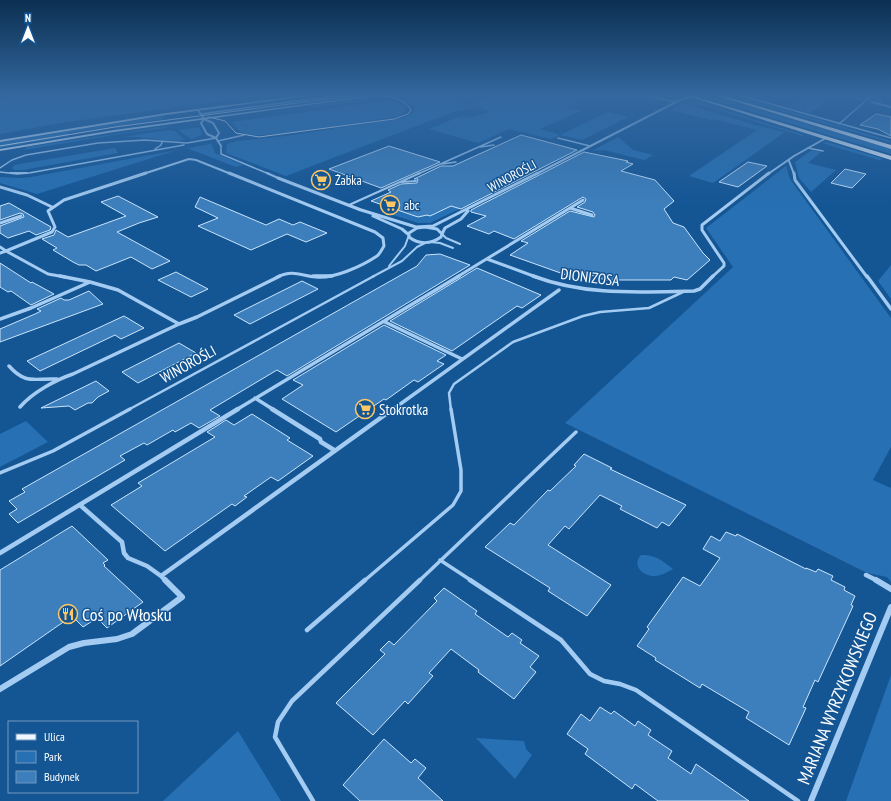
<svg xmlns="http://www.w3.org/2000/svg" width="891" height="801" font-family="'PT Sans Narrow',sans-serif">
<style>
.green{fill:#2670b3}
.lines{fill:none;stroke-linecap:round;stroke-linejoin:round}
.stream{fill:#96c8f5;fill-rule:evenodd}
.building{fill:#3d7fbc;stroke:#cbe5fc}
.lane-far4{stroke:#a4ccf2;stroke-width:1.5}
.lane-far3{stroke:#a4ccf2;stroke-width:2}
.lane-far2{stroke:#a4ccf2;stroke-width:2.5}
.lane-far1{stroke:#a4ccf2;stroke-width:3.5}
.lane{stroke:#a4ccf2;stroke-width:4.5}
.street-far4{stroke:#a4ccf2;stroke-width:2}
.street-far3{stroke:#a4ccf2;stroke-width:3}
.street-far2{stroke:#a4ccf2;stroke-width:3.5}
.street-far1{stroke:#a4ccf2;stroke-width:4.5}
.street{stroke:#a4ccf2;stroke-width:6}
.secondary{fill:#d2e7fc;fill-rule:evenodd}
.primary{fill:#eef6ff;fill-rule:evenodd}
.tram{stroke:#fff;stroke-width:1}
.labels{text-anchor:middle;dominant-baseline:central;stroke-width:3;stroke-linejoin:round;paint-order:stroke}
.far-street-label{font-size:13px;fill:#fff;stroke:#145594}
.far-poi-label{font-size:13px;fill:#fff;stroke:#145594;text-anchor:start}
.street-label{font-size:15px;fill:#fff;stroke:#145594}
.poi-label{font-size:15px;fill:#fff;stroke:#145594;text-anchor:start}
.near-poi-label{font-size:18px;fill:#fff;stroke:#145594;text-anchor:start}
.near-street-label{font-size:18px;fill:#fff;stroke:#145594}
</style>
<rect width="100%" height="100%" fill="#145594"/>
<path class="green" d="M26,94H254C261,96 266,94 273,94L67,122L0,134V101Z
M429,94H451L441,98L469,106L500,94H594L564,107L581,111L540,129L560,135L608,112L628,117L582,140L560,135L551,139L509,129L478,143L429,129L461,116L469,118L491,112L477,106L453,112L286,176L226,153L227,144L237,141L286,136L403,118L412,114L415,110L412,104L404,97Z
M621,94H637L660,100L649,102L637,99L633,100L615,96Z
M693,94H706L891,149V154Z
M722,94H731L891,141V143Z
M809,94H891L880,103L891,106V108L878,105L879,103L859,98L856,99L836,94L810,113L789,107Z
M379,96L385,97L315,108L304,107Z
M392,100L404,106L406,111L399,116L383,119C358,122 261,141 243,133C238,131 235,127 232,122Z
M688,101L698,102L804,135L802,136Z
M682,103L755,125L785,132L713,183L689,176L757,130L714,119L711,120L670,110Z
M163,116L164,119L68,133L69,136L0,148V142Z
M167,126L166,128L120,134L24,150L28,147Z
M199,127L202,133L201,135L191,139L178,130Z
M169,130L175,131L185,140C165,143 144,135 123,137Z
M618,137L633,150L653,155L644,160L604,150L592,151Z
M827,142L881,158L882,159L879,160L822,143Z
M210,144L212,145L215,153L243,165L236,167L187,148L174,151L37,194L0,183V177L21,178L31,177Z
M115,148L118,153L23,170H15L12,168L15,165L20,164Z
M812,150L821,152L808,163L836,170L811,192L799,178L795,162Z
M786,166L790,179L891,318V447L873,480L891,488V582L887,577L867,573L565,423L733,267L706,228Z
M456,203L466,206L430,223H418L390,214L398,211C424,220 432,215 456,203Z
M891,265V299L878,281Z
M26,421L48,442L0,467V434Z
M641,555C655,554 663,561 673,569C668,572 661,576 655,576C643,577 631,565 641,555Z
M891,675V801H846Z
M238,731L281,801H163Z
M476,738L524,741L526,749L532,755L515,779Z"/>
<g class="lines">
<path class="stream" d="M837,94H840L864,100L863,101Z
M872,101L891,106V108L871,103Z"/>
</g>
<path class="building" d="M876,114L891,117V136L878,129L860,125Z
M521,135L577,150L461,209L451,206L430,216L427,215L418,217L371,201L391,192L388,190L401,184L417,183L418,179H414L441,166H453Z
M389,146L440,162L381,188L329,169Z
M584,152L628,161L626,162L633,164L621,171L655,180L674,201L664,209L673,223L684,227L703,253L710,260L687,280L674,277L671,280H605L577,270L569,276L510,255L528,243L521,241L570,211L594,217L595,215L593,212L577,207L585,202L586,199L583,197L514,239L494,231L489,234L467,226L486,216L471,212V210Z
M748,162L767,166L738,187L719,182Z
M845,169L866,174L852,188L831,183Z
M118,196L158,217L139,223L117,232L170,261L152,269L131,257L96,271L86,265H79L73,262L53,250L57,248L42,239L54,235L56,230L68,237L126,216L101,202Z
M200,197L266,225L279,219L293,225L300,222L327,233L306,242L287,234L251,250L198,226L218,218L195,207Z
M9,203L51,227L50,230L36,235L29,231L8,238L0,233V226L24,217L23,214L20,213L0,220V206Z
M440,254L470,265L287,376L277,370L210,410L220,416L199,428L191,423L175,432L173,430L147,445L144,443L120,456L125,460L18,523L9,514L17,509L9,501L25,492L22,489L417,266L426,255Z
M0,263L31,283L32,282L54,294L31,305L11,291L8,292L0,287Z
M477,268L541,295L522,308L517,306L452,351L390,321Z
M176,272L208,289L191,297L158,280Z
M302,281L318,289L250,324L234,315Z
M89,291L103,304L0,342V329L35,314L41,311L37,309L61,298L64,300H69Z
M124,316L144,328L121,339L115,335L40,371L27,361Z
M384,325L446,355L437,361L444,364L418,382L414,380L386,400L384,399L336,432L282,399L303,385L293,380Z
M179,343L196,353L138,383L122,372Z
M96,381L109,391L98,397L92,403H88L75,410L69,406L41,408Z
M252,414L290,438L287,440L313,456L278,481L271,477L244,496L247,497L235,506L232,504L165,551L111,505L142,486L138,483L215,437L207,432L226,420L234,425Z
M584,454L612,468L610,469L686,505L669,526L662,522L657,528L620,509L622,506L600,495L569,529L565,526L548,545L611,585L587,616L548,591L550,588L485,547L510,523L514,525L548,490L550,491L576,466L574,465Z
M72,526L108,560L103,563L105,565L104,566L143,602L107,628L97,618L83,627L72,616L0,666V570Z
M726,532L736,536L737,534L806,569V568L816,572L818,569L833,576L831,580L845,587L844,590L855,596L851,605L853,606L818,682L815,680L803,707L806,708L789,745L746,718L749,712L702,684L700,688L655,660L656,658L637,646L649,629L647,627L683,577L700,586L720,558L703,549L711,536L720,541Z
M444,588L477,611L475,614L508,637L512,633L522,640L520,643L539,656L530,667L536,672L514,699L478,672L479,670L451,649L429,673L433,676L408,704L405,701L373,735L336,703L385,654L380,650L389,641L394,645L437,601L434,598Z
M600,707L611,714L614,711L635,726L638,721L651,730L648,735L672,751L668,758L691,774L696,764L749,801H658L635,784L632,789L585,754L588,749L567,734L581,714L590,721Z
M384,739L411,763L415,759L426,768L418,778L443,801H360L343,785Z"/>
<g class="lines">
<path class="lane-far4" d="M642,94L675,102
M736,94L891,138
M201,114L348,94
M839,124L871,96L857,94
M558,138L590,146
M218,141L244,135
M221,146V154L269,174
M480,147L494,145
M808,148L823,151
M155,149L161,145L162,142
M442,164L456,162
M0,168L12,160L26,155L98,143L145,140L187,143L216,138
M0,172L17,174L29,173L184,145
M418,174L501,137"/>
<path class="lane-far3" d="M10,173H27
M267,173L278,178
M402,182L416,181
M349,205L420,173
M442,234L446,238L460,244
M430,242L440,243L453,248
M389,266L405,246L409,235
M372,277L402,261L417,247L425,243"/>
<path class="lane-far2" d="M128,410L374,276
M451,410L449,393L454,384L513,342L583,316L600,312L649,308L685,291"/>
<path class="lane-far1" d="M0,473L53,451L130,409
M440,560L472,581
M364,581L453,505L461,491V470L451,409
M419,581L576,432"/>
<path class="lane" d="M470,580L561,640L590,674L604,681L620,684L636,690L798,801
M307,630L365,580
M313,801L275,737L278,722L292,701L420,580"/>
<path class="street-far4" d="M198,110L204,119L213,123L219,133L216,138
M204,119L201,123L207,134L216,138L221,146
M789,161L794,174
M143,174L189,159L196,160L231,174
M536,174L678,101L691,96
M768,174L794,156L826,138"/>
<path class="street-far3" d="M229,173L375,232L383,238L384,246C382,249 380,254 377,256C362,266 334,279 316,277C301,276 294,269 277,277
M794,173L795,180L867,277
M278,178L361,210
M0,187L27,195L52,207
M583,200L570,208L592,215
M358,209L416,227L433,226L538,173
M373,216L402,229L409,235
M0,223L21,216
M425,227L437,229L442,234L441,237C431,244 419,245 409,237V233L417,228Z
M442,234L445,228L461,219L468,211
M0,247L6,251L0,253
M487,259L536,277
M65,277L48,274L6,251L52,232L55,227L48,211L64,200L146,173
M457,277L570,208
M712,277L724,266V263L702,230V225L769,173"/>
<path class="street-far2" d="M60,276L90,282L118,290L179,324L197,317L280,276
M313,276H332
M533,276C586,296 638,292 694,291L700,289L713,276
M867,276L891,309
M0,319L31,308L90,282
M385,322L462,359
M9,366C26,385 34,378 57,379
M255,398L274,410
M20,407C32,393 55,380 73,374L179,324
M236,410L459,276
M392,410L559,290"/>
<path class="street-far1" d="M272,409L320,439L321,442L334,450
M80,505L122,542L124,553L128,558L147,566L161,576
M0,553L238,409
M866,575L878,581
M166,581L161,576L393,409"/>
<path class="street" d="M876,580L891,589
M0,689L69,647L84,643L117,639L132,634L182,597L165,580
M811,801L891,607"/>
<path class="secondary" d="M314,94H323L166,115L0,142V140L166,113Z
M380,94H388L114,132L0,151V149L114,130Z"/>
<path class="primary" d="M681,94H687L891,156V160Z
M711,94H717L891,145V149Z"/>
<path class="tram" d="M209,117L225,121L236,133L259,137L394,119L408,114L411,110C402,94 377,95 361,94
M0,146L115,127L366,94"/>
</g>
<linearGradient id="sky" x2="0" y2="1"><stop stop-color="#0b2f51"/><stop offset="0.46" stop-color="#34689f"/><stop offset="1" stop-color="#34689f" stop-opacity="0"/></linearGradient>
<rect width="891" height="206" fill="url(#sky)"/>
<defs>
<symbol id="supermarket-ring" viewBox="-11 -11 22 22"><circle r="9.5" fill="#145594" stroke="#ffc864" stroke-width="1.5"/><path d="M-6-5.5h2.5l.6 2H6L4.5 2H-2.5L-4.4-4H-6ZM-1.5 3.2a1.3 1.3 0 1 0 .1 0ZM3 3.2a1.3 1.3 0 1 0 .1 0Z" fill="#ffc864"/></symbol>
<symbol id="restaurant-ring" viewBox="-11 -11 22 22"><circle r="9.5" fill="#145594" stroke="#ffc864" stroke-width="1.5"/><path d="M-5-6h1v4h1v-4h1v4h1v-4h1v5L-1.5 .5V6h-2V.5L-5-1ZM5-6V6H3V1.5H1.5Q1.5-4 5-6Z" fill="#ffc864"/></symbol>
</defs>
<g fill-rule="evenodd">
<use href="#supermarket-ring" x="310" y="169" width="22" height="22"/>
<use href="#supermarket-ring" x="379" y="194" width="22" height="22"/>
<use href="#supermarket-ring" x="354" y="398" width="22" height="22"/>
<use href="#restaurant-ring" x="57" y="603" width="22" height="22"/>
</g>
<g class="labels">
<g class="far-street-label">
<text transform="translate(512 176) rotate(-28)">WINOROŚLI</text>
</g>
<g class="far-poi-label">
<text x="335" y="180">Żabka</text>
<text x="404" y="205">abc</text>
</g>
<g class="street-label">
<text transform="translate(590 277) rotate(7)">DIONIZOSA</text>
<text transform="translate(188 364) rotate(-29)">WINOROŚLI</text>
</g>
<g class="poi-label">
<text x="379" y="409">Stokrotka</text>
</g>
<g class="near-poi-label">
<text x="82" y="614">Coś po Włosku</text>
</g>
<g class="near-street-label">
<text transform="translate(837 698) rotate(-68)">MARIANA WYRZYKOWSKIEGO</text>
</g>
</g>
<rect x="8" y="721" width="130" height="72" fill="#145594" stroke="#7299bf"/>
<rect x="16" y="734" width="20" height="6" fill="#eef6ff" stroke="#7299bf"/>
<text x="44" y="741" font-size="12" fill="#ffffff">Ulica</text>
<rect x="16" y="751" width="20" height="12" fill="#2670b3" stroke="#7299bf"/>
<text x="44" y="761" font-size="12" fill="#ffffff">Park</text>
<rect x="16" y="771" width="20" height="12" fill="#3d7fbc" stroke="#7299bf"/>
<text x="44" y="781" font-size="12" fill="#ffffff">Budynek</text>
<g transform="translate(28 28)" stroke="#145594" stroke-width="3" paint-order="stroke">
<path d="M0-3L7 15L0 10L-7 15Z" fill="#ffffff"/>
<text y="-6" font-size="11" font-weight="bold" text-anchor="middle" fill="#ffffff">N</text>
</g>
</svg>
